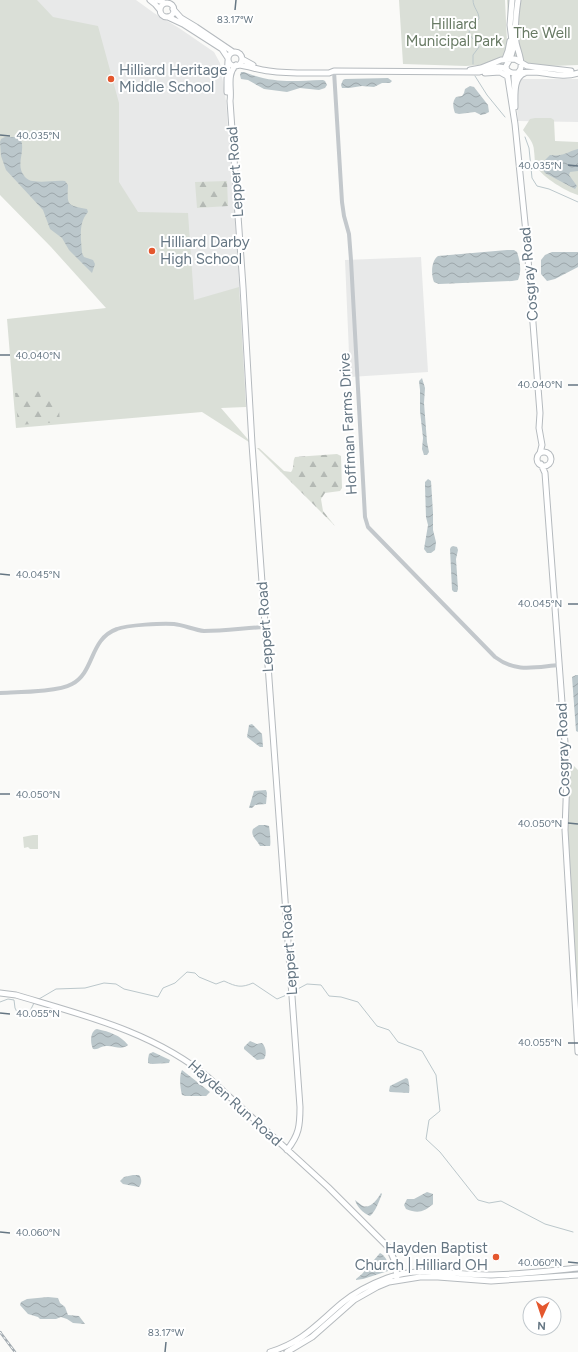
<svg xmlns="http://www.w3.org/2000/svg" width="578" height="1352" font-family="Figtree,sans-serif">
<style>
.built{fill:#e8e9e9}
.green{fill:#dadfd7}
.forest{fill:url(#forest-firs)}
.water{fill:url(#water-waves)}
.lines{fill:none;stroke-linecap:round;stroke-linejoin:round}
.stream{stroke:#bbc7cb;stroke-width:1}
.major-casing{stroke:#b5babe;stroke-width:7}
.minor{stroke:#c3c8cc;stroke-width:4}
.major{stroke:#fff;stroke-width:5}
.rail-casing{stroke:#a2aab0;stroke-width:2.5}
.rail{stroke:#fff;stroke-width:1;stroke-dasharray:3;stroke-linecap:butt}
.ticks{fill:none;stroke:#657683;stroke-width:1.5}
.poi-dot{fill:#e4572e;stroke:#fff;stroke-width:1.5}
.labels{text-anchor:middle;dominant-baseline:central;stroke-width:4;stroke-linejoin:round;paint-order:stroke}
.park-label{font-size:15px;fill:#687a64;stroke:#fff}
.poi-label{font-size:15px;fill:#657683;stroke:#fff;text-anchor:start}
.street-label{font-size:15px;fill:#657683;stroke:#fff}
.ticks-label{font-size:10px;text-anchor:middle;fill:#657683;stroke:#fff;stroke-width:4;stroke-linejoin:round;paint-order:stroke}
</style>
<defs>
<pattern id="forest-firs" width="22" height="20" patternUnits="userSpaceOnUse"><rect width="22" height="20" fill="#dadfd7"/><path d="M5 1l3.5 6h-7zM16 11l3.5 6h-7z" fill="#b4b9b4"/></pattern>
<pattern id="water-waves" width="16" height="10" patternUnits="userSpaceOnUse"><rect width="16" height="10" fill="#bbc7cb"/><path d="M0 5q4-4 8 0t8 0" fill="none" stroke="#9ca6aa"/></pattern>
</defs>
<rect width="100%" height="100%" fill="#fafaf8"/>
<path class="built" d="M0,0H136L154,13L179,28L214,52L220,63L226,101L237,247L246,407Z
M520,79H578V122L518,121L515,83Z
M421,257L428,372L350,377L345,260Z"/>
<path class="green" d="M0,0H37L53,17L98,26L119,103V182L138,212L188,213L194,300L239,287L246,407L221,408L252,444L202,412L16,428L7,319L106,308L51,247L0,195Z
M399,0H505L508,63L466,66L403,64Z
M507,0H578V65C559,66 528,67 510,62Z
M535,118H551L554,120L555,141L578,142V195C567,192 542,177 537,167C534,162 535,157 534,151C534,142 528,137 523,130L530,119Z
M570,762L578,770V1018L565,830L567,771Z
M33,835H38V849H30L28,847L24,848L23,837Z"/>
<path class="forest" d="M227,181L228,206L197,208L195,182Z
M40,391L41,399L58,398L60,422L18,425L15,393Z
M257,448H259L284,471L291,472C295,467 292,462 295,457L337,454L341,456L342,488L340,491L325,493L321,499L323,511L335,526Z"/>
<path class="water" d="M241,72H244C274,84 292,81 323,80L325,81L327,85L325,88L319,90L300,88L287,92L264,89L248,80L241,79L240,75Z
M388,78L392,81L390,83H382L374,87L362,86L349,88H342L341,85L343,80L345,79Z
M470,86L474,87L488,105L489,112L485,114L481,115L475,112L459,114L455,113C453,107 452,102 456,97L462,96L464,93L465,89Z
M5,137H16L20,138C27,151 14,164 25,177C27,179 30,181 33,181C44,183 54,180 65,181L68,185C67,206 67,205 87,209L88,212C78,223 81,238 82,253L84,257L93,260L95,264L92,273L69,250L62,238L50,229L43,210L6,170L1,156L0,142L1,139Z
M578,149V171L570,172L569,175L577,186L575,189L545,173L542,168L543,162L550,155C564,157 566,152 578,149Z
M507,250H514L517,252C520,261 522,271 518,280L512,281L439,284L434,282C431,275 431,261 438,256Z
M552,252H578V267L555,279L547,281L541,274V260L545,255Z
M422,378L425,388L424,403L427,442L429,452L427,455H424L422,449L423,438L420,411V390L419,381Z
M428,479L431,481L433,513V530L436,542L435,550L431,553H427L424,549L428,525L426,517L425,486V482Z
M453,546L457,547L458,550L456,559L458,589L457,592H454L452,590L450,549L451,547Z
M576,675H578V732L576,731L572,677Z
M252,724L262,734L263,747H260L247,737L249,725Z
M266,790L267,793L266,804L255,805L252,808H249L254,791Z
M259,825H266L269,826C270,831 271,843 270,846H260C257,840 250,836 253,829Z
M97,1029C110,1032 120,1035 128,1045C121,1051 114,1045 106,1046C101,1046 98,1050 93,1049C90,1043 90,1031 97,1029Z
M250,1041L257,1044L262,1043C266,1047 267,1054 264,1059L257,1060L244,1049V1047Z
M153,1052L170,1060L169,1063L152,1064L148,1063V1059L149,1054Z
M182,1070L210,1092L206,1096H186L182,1095C180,1088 179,1076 182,1070Z
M406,1078L408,1079C409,1083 410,1088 409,1093L390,1092L389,1091L390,1086Z
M133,1175H139C142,1179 142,1183 139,1187L123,1184L120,1181L124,1177Z
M427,1192L433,1194V1204C424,1212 418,1214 406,1209L404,1205L407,1199H414Z
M381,1193L382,1194C379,1201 376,1211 370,1216C363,1213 357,1207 355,1200C358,1202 361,1205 363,1206C370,1209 378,1199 381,1193Z
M380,1253C386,1256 390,1265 388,1271L363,1279L356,1280V1279L362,1274Z
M48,1297L58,1298L60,1303L65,1307L68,1315L79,1316L85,1324L73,1323L67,1319L61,1317L56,1319H40L38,1317L28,1314L20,1305L21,1302L27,1299Z"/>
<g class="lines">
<path class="stream" d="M473,64V55L479,47C477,41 470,38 469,32L472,26L479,19C479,11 473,8 473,0
M475,76L487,95L505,117
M525,137L529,148L532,178L537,186L549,189L578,202
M294,991L307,984L321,985L329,996L341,997L358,1002L377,1026L389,1030L398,1042L422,1051L436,1075L440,1111L429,1120L426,1139L440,1152L478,1200L489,1203L501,1201L545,1224L573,1232
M39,999L56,989L85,988L104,983L116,984L124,989L158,997L163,988L175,983L187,972L195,973L199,977L216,984L224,981C237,987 241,988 253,983L277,999L289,994
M0,1002L8,999L14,1000L15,1008L18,1014L29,1013L34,1003"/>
<defs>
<path id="major" d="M150,0L155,4L160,10
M157,0L165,3
M512,0L510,25L513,49L510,59L506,66L515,124L526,233L540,413L539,428L542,445L540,453
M160 10a7 7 0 1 1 14 0a7 7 0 1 1-14 0Z
M173,9L181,18L196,27L233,52
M168,17L183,24L222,49L228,58
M228 59a7 7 0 1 1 14 0a7 7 0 1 1-14 0Z
M242,59L253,65
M505,59L508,51L510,41
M236,65C226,75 232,89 230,101L243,287L252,444L300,1107C300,1126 299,1135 287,1150
M238,65C249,66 258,70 269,71C289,74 309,73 329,73L334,71L479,72C486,71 493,66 500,67C506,67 508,73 513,73C520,73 528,72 535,72C549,73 564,78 578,73
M470,70L481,68L501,60L515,59L527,66L571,71
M485,73L500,72L507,76
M227,92V80L228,61
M515,94L514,77C516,74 521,71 521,67C522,59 517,49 516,42C514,28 516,14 518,0
M515,107C515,96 513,77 525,73
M537 459a7 7 0 1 1 14 0a7 7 0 1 1-14 0Z
M541,464L545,473L565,743L567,775L565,830L578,1052
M0,993L16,995C83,1015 154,1032 209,1078L328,1187L389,1248L395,1262L397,1280
M270,1352C303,1342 317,1324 342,1303C355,1292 371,1284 387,1278C420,1266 453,1275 487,1275C517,1275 548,1271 578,1268
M287,1352L312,1337L354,1300L377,1287L389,1282L420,1277H438L491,1281L578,1275"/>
</defs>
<use href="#major" class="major-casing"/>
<path class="minor" d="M334,71L342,202L344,216L349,234L351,260L365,517L368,527L495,657C516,673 535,667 559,665
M0,693C18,692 58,692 72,684C95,672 89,639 117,629C127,625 163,623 174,624C184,625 194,630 204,631C224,631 245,628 265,627"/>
<use href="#major" class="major"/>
<defs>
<path id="rail" d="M0,1332L15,1352"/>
</defs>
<use href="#rail" class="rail-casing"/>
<use href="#rail" class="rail"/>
</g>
<path class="ticks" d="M235,10L236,0M0,135L10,136M568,165L578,166M0,355H10M568,385H578M0,574L10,575M568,604H578M0,794H10M568,823L578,824M0,1013L10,1014M568,1043H578M0,1232L10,1233M568,1262L578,1263M165,1352L166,1342"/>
<g class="poi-dot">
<circle cx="111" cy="79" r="4"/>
<circle cx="152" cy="251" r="4"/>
<circle cx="496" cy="1257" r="4"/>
</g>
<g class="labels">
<g class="park-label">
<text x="454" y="24">Hilliard<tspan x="454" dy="17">Municipal Park</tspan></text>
<text x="542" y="33">The Well</text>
</g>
<g class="poi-label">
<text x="119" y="70">Hilliard Heritage<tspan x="119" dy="17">Middle School</tspan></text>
<text x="160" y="242">Hilliard Darby<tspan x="160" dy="17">High School</tspan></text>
<text x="488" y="1248" text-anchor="end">Hayden Baptist<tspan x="488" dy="17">Church | Hilliard OH</tspan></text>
</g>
<g class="street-label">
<text transform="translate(235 172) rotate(-94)">Leppert Road</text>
<text transform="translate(529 274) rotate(-95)">Cosgray Road</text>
<text transform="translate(348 424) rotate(-93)">Hoffman Farms Drive</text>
<text transform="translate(265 627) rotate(-94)">Leppert Road</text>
<text transform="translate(563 750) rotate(-92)">Cosgray Road</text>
<text transform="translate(289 950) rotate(-94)">Leppert Road</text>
<text transform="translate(235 1103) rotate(42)">Hayden Run Road</text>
</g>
</g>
<g class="ticks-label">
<text x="235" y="23">83.17°W</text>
<text x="38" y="139">40.035°N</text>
<text x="540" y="169">40.035°N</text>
<text x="38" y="359">40.040°N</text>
<text x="540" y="388">40.040°N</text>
<text x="38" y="578">40.045°N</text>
<text x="540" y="607">40.045°N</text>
<text x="38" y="798">40.050°N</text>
<text x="540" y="827">40.050°N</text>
<text x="38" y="1017">40.055°N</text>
<text x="540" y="1046">40.055°N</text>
<text x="38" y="1236">40.060°N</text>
<text x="540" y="1266">40.060°N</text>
<text x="166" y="1336">83.17°W</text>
</g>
<g transform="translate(542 1316) rotate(183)"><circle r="19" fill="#ffffff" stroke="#c1c8cd"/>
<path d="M0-3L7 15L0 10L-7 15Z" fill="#e4572e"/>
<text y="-6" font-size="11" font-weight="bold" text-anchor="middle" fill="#657683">N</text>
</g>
</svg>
